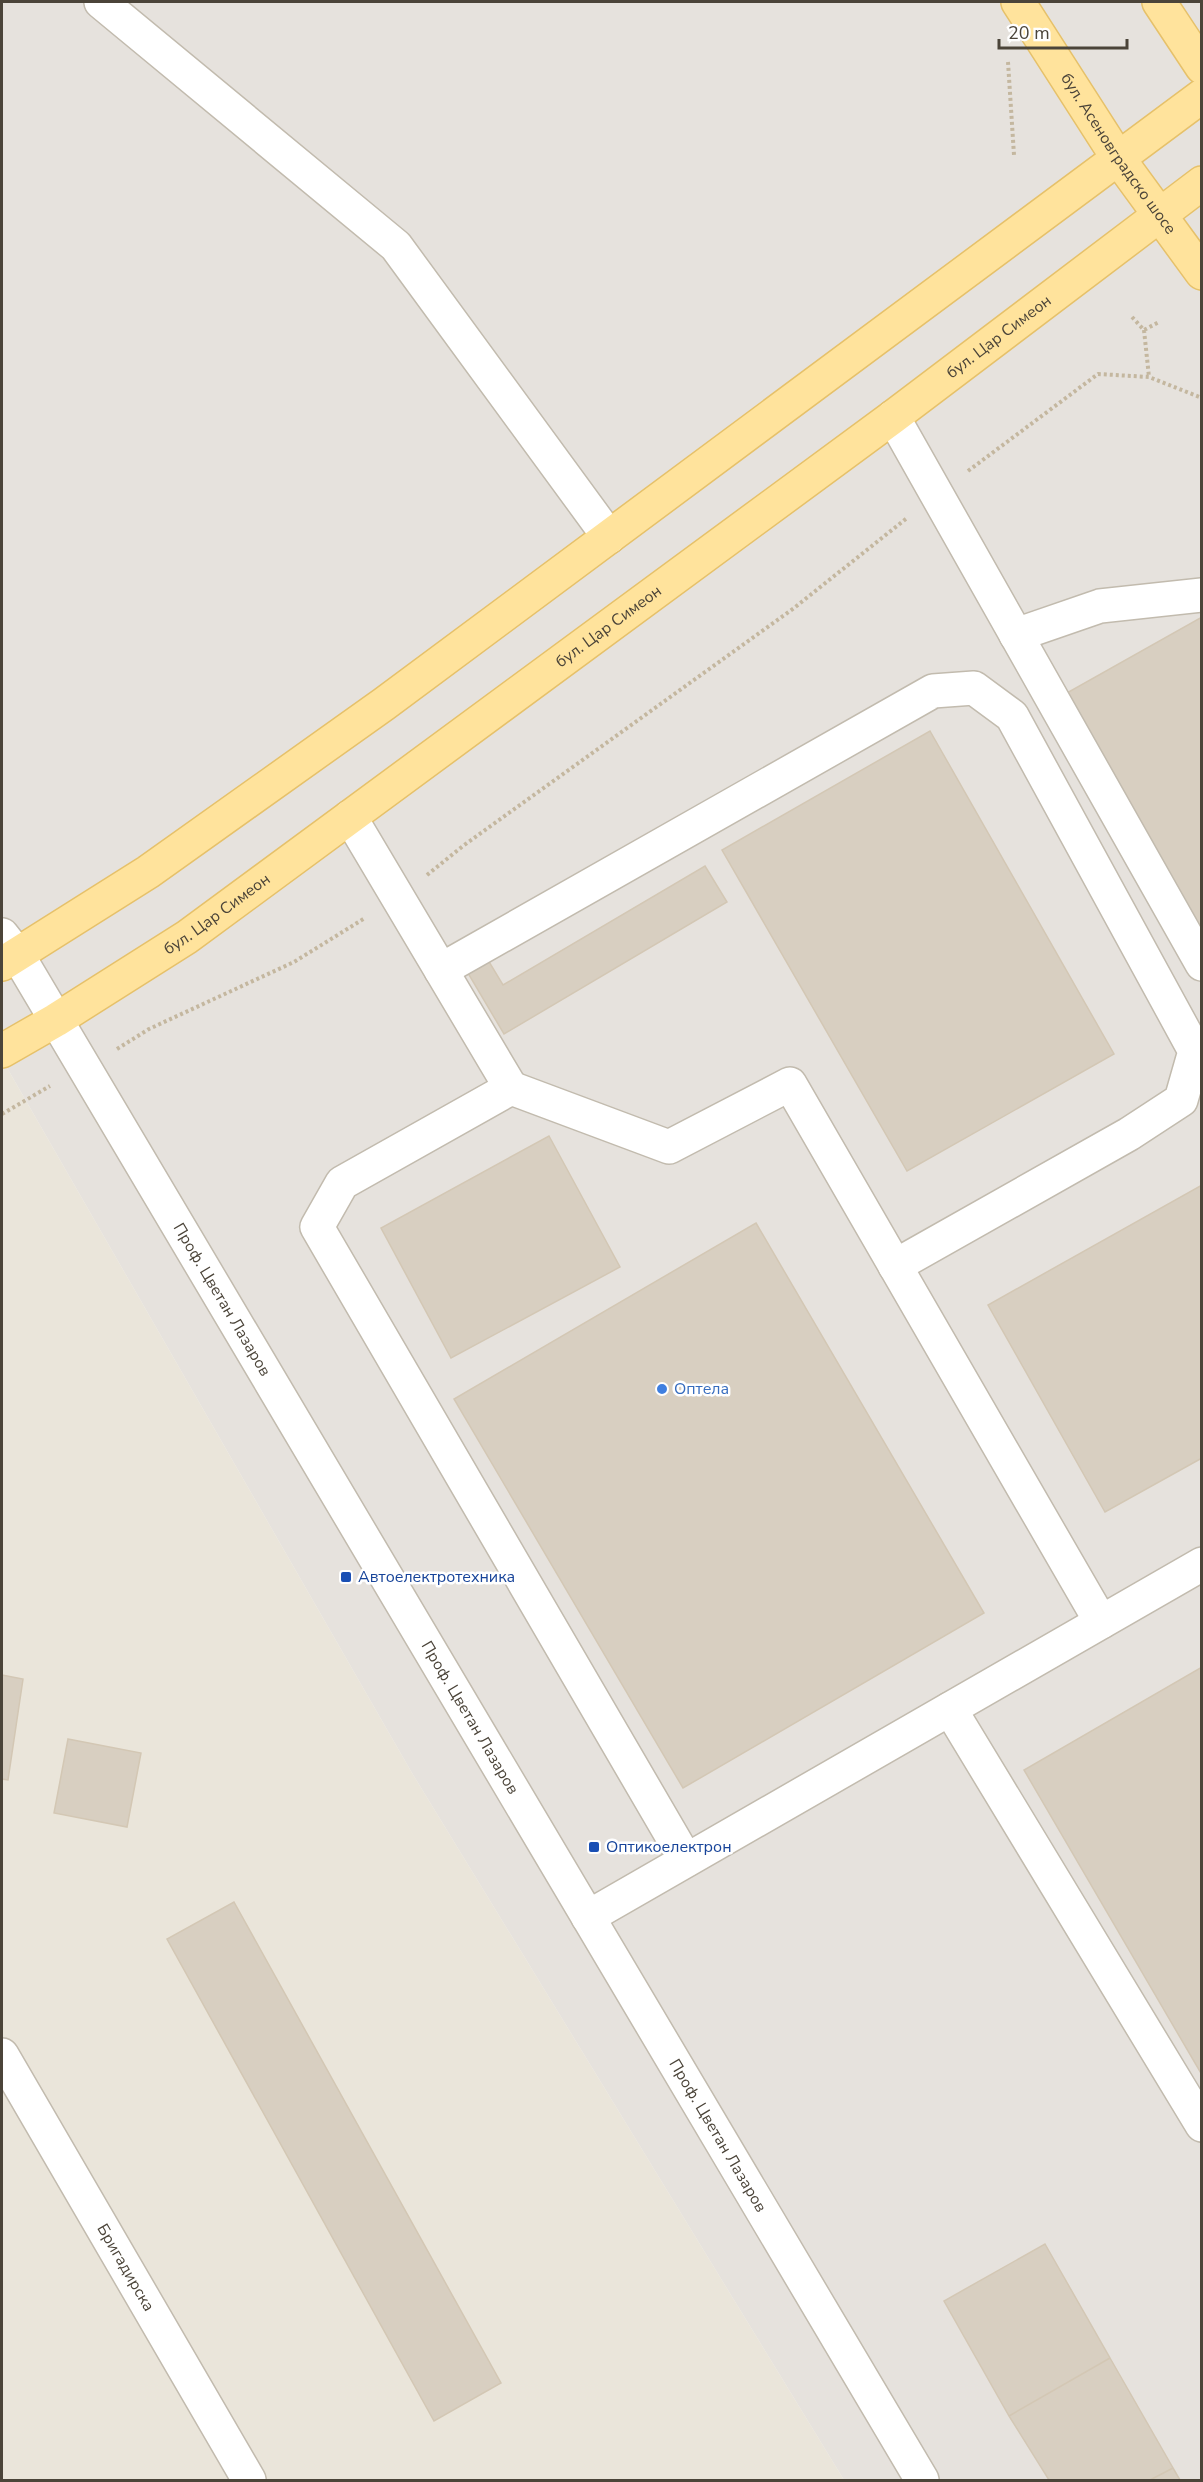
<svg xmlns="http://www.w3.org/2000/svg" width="1203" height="2482" font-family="'Nunito Sans',sans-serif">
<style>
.residential{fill:#eae5da}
.industrial{fill:#e6e2dd}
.building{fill:#d8cfc1;stroke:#d3c7b4;stroke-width:1.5}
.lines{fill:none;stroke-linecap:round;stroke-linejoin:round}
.minor-casing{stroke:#c2bbae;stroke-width:36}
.major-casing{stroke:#e6c16a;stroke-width:36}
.path{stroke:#c4b79f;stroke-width:4;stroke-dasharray:3 3;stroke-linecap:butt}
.minor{stroke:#fff;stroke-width:33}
.major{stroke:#ffe39c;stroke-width:33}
.shop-dot{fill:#3f7fe0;stroke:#fff;stroke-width:2}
.transit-dot{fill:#1a4fb4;stroke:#fff;stroke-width:2}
.labels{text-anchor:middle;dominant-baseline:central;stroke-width:5;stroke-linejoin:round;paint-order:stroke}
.street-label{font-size:16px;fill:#4b4439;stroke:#fff}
.shop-label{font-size:16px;fill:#366cbe;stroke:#fff;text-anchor:start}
.transit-label{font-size:16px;fill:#164399;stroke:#fff;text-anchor:start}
</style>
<rect width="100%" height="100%" fill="#f6f3ec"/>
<path class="residential" d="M2,1059L412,1773L844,2480H2Z"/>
<path class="industrial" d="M2,2H1201V2480H844L412,1773L2,1059Z"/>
<path class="building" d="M1202,617V935L1065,694Z
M930,731L1114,1054L907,1171L722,850Z
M705,866L727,902L504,1034L462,963L482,950L503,985Z
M549,1136L620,1267L451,1358L381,1228Z
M1202,1185V1458L1105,1512L988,1305Z
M756,1223L984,1613L683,1788L454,1399Z
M1202,1667V2075L1024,1770Z
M2,1675L23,1679L8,1780L2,1779Z
M68,1739L141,1753L127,1827L54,1813Z
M234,1902L501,2383L434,2421L167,1939Z
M1045,2244L1110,2358L1009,2416L944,2301Z
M1110,2358L1173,2468L1150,2480H1049L1009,2416Z
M1173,2468L1180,2480H1150Z"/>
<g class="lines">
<defs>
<g id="minor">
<path d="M101,2L396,246L609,537"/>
<path d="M893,417L1202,964"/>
<path d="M1016,635L1100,606L1202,595"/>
<path d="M350,817L511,1088"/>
<path id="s1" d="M2,935L17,954L922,2480"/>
<path d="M441,970L933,691L974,688L1012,716L1195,1051L1181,1100L1129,1134L895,1266"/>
<path d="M950,1709L1202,2125"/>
<path d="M686,1860L317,1227L342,1183L511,1088L669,1147L790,1084L1101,1622"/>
<path d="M588,1917L1202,1564"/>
<path id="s2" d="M2,2055L249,2480"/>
</g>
<g id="major">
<path id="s3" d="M1018,2L1118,158L1202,273"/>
<path d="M1159,2L1202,67"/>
<path d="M2,964L148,872L384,704L1202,96"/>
<path id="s4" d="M2,1051L56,1020L187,937L893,417L1202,183"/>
</g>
</defs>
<use href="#minor" class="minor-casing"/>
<use href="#major" class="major-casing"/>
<path class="path" d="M1008,62L1014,155
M1132,317L1144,330L1159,322
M1144,330L1149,377
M968,471L1098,374L1149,377L1202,398
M427,875L463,846L794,608L907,518
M117,1049L149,1029L294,962L365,918
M2,1114L50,1086"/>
<use href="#minor" class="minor"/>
<use href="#major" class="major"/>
</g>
<circle class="shop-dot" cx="662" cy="1389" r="6"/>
<g class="transit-dot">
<rect x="340" y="1571" width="12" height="12" rx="3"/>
<rect x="588" y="1841" width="12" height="12" rx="3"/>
</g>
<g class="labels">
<g class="street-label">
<text stroke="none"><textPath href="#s3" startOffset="182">бул. Асеновградско шосе</textPath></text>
<text stroke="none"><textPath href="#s4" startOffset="1227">бул. Цар Симеон</textPath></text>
<text stroke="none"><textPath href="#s4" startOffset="741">бул. Цар Симеон</textPath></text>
<text stroke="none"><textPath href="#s4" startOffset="255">бул. Цар Симеон</textPath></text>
<text stroke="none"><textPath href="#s1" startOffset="426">Проф. Цветан Лазаров</textPath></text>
<text stroke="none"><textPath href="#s1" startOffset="912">Проф. Цветан Лазаров</textPath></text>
<text stroke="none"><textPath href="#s1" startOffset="1398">Проф. Цветан Лазаров</textPath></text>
<text stroke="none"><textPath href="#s2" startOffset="246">Бригадирска</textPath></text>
</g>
<g class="shop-label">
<text x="674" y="1389">Оптела</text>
</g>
<g class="transit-label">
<text x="358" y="1577">Автоелектротехника</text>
<text x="606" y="1847">Оптикоелектрон</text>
</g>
</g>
<rect width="1203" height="2482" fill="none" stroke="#4b4439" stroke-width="6"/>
<path d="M999 39v9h128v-9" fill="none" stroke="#4b4439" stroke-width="3"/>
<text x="1008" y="39" font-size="18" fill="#4b4439" stroke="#ffffff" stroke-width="4.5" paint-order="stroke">20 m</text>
</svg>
